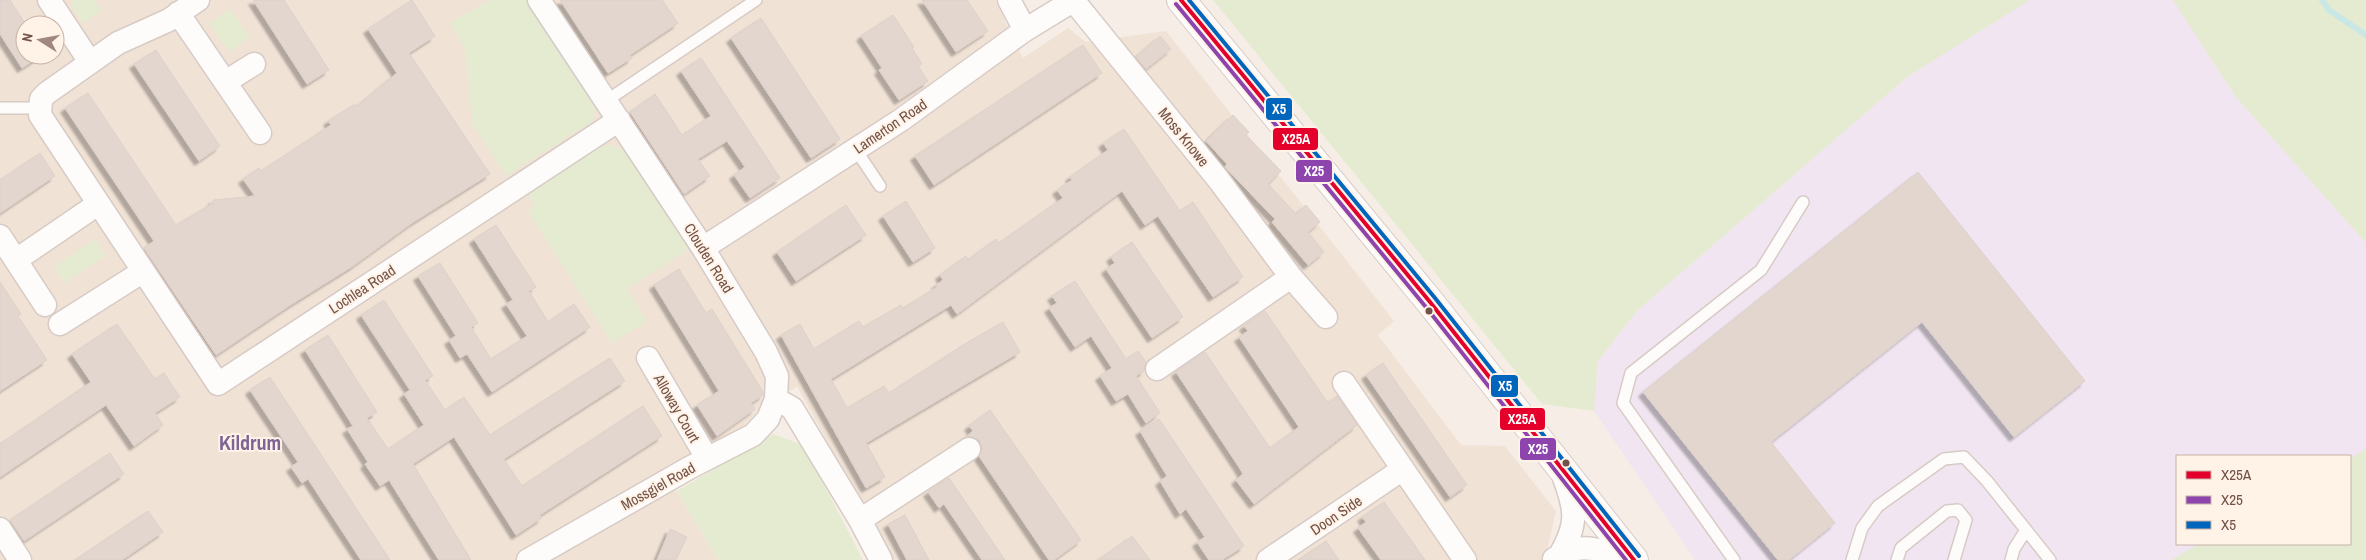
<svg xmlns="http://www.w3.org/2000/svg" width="2366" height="560" font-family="'Archivo Narrow',sans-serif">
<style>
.residential{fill:#f1e2d6;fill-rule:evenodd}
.education{fill:#f0e5f0;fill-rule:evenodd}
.green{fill:#e4ebd1}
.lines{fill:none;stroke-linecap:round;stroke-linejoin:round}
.stream{stroke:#c9e7e5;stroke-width:6}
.building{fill:#e2d6ce;stroke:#ded0c9;filter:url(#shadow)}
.service-casing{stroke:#d7cbc5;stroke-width:14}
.minor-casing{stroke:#d7cbc5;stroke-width:25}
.tertiary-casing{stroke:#d7cbc5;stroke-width:30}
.service{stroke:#fefcfb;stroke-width:11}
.minor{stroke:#fefcfb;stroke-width:22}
.tertiary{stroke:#fefcfb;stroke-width:28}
.bus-1-casing{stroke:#fff2e6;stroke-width:8}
.bus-2-casing{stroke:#fff2e6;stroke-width:8}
.bus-3-casing{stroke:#fff2e6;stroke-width:8}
.bus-1{stroke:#e4002b;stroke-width:4}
.bus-2{stroke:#8e44ad;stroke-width:4}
.bus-3{stroke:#0065bd;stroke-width:4}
.bus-dot{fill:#725148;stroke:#fff2e6;stroke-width:2}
.labels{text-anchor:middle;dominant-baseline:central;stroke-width:4;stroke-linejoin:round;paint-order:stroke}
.street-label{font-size:15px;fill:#725148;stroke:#fff2e6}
.district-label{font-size:20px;font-weight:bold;fill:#7e6496;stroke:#fff2e6}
.line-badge{stroke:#fff2e6;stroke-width:2}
.badge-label{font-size:14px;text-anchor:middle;font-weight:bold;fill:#fff}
</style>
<defs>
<filter id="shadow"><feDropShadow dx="-4.5" dy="4.5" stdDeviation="1" flood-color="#0004"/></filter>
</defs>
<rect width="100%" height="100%" fill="#f6eee6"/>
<path class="residential" d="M0,0H995L1023,58L1068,28L1086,42L1166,31L1394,321L1378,335L1461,445L1505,446L1556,511L1545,560H893L797,387L761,407L741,429L663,468L718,560H0ZM25,25H55V55H25Z"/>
<path class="education" d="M2030,0H2173L2235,96L2366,243V560H1695L1594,411L1598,361L1638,310L1907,77ZM2177,456H2350V544H2177Z"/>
<path class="green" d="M75,0H95L102,10L83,23L70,4Z
M490,0H525L596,102L593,121L506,176L472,124L465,48L450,23Z
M1213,0H2030L1907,77L1638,310L1598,361L1594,411L1542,404Z
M2173,0H2366V243L2235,96Z
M230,9L250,38L229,52L209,23Z
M611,145L628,152L690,249L627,289L647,321L612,343L528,211L534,207L527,193L596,147Z
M96,239L105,256L64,283L54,267Z
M773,434L803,445L863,560H718L677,491Z
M2366,449V560H2171L2200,544H2350V459Z"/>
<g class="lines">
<path class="stream" d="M2322,0L2329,10L2366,35"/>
</g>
<path class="building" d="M0,0H10L26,25L25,55H42L22,68L0,34Z
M253,0H284L329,70L307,84Z
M412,0L435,36L409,53L490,174L412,223L353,266L289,306L216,355L144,248L154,241L65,108L88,93L176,225L213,203V200L255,196L243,179L259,168L261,171L331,125L328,121L355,104L356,107L397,73L368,29Z
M560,0H662L678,23L630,55L632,58L608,73Z
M922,0H967L988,31L956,52Z
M893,15L914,47L912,48L922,64L918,66L928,81L899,100L879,70L882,68L861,36Z
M761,18L840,139L811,158L731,38Z
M1160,36L1171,49L1146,69L1136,57Z
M1083,45L1102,73L934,185L915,156Z
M156,50L220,146L199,161L134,64Z
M701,58L780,178L750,198L734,175L745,167L727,141L698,159L710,176L684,194L630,112L655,94L682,135L711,116L681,71Z
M1233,115L1249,132L1246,135L1281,171L1268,184L1296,214L1306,205L1320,222L1308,232L1324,252L1308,265L1272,222L1275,219L1225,167L1227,164L1206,141Z
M1124,129L1180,211L1193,202L1243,277L1213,297L1158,216L1145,225L1122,191L957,314L951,305L831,379L847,408L884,386L889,393L968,342L1003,322L1020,352L866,443L885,477L866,488L781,335L800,324L814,349L859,321L863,327L901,305L903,308L937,287L936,285L943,280L940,275L966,256L968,260L996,239L999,243L1063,198L1057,190L1072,180L1070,177L1108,150L1103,143Z
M40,153L55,176L0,213V180Z
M1918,172L2085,381L2014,437L1922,322L1771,442L1835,523L1789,560H1778L1643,392Z
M906,201L935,248L913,262L883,216Z
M846,205L866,235L796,281L777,252Z
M496,225L536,287L529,291L548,322L574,304L590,327L492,392L467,354L460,358L449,340L456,336L418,276L440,263L478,323L471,327L491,359L527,336L506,304L513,300L474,239Z
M1132,242L1183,317L1152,338L1106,269L1115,263L1111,257Z
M679,269L706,313L712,309L763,392V395L751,403L755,409L717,436L697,405L719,391L654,285Z
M1075,281L1126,359L1138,351L1146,362L1144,371L1136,376L1160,413L1146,423L1128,394L1116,401L1100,376L1112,368L1091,336L1075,347L1049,308L1057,303L1052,296Z
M0,282L21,314L18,316L47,360L0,391Z
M384,300L433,376L425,380L445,410L464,397L490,435L610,358L625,381L504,459L522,486L643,406L662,436L540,515L542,518L516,535L454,437L413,464L471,560H439L389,480L380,486L365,464L368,462L347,429L353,426L305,350L328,335L377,412L367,418L388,449L424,425L404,394L410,390L361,315Z
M1265,311L1328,403L1337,396L1357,425L1254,504L1236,480L1243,474L1239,467L1176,372L1205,352L1270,448L1299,427L1239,337L1248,331L1244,326Z
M117,324L155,379L164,373L180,397L155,413L163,425L134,446L106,405L0,477V444L91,382L72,354Z
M1383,363L1467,485L1450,497L1366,375Z
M270,377L318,450L390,560H361L308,479L302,483L291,467L298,462L250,390Z
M990,410L1081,540L1054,560H1049L979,456L982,449L980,441L974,437H966L973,431L969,426Z
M1159,419L1244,546L1222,560H1209L1197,542L1205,537L1186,509L1180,514L1160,481L1167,476L1140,431Z
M110,453L124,474L24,541L10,520Z
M949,478L1005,560H982L944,504L939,508L928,492Z
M1384,502L1425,560H1381L1358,528L1366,522L1362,517Z
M148,511L163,532L122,560H75Z
M905,515L929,560H907L888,524Z
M670,529L687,537L676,560H657Z
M1132,536L1150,560H1098Z
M1326,541L1339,560H1298Z"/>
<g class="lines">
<defs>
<path id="service" d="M606,101L756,0
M0,108H40
M856,150L880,186
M1734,560L1623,403L1631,373L1761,270L1803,202
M1852,560L1862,528L1878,506L1944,459L1964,457L1987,481L2050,560
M1897,560L1901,548L1947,511L1958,510L1966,520L1954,560
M2011,560L2014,549L2026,530"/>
<path id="minor" d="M49,0L90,62
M198,0L169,20L118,43L47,93L41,99L40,115L218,384L619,120
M539,0L703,248L766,352L777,376L776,399L792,408L860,520L881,560
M1009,0L1025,30
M1073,0L1218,179L1291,277L1326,317
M178,13L260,133
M225,82L254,64
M0,236L45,305
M703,248L901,120L1025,30L1074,0
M16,260L98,204
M60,324L142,272
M648,358L707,458
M1157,369L1291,277
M1344,383L1465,560
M860,520L969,449
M0,529L20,560
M1560,555C1578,524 1576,510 1564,478
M1554,559C1578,540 1602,550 1628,560
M528,560L689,468L753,435L768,419L776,399
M1268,560L1403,469"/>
<path id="tertiary" d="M1181,0L1430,302L1634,560"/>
</defs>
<use href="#service" class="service-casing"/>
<use href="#minor" class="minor-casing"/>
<use href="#tertiary" class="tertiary-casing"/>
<use href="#service" class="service"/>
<use href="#minor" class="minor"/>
<use href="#tertiary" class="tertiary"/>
<defs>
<path id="bus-1" d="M1181,0L1430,302L1634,560"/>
<path id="bus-2" d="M1176,4L1425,306L1626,560"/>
<path id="bus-3" d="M1189,0L1435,298L1639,556"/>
</defs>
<use href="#bus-1" class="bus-1-casing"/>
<use href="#bus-2" class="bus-2-casing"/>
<use href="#bus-3" class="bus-3-casing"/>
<use href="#bus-1" class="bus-1"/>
<use href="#bus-2" class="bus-2"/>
<use href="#bus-3" class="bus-3"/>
</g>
<g class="bus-dot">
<circle cx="1429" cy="311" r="4.5"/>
<circle cx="1566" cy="463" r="4.5"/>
</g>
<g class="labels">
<g class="street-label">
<text transform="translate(890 126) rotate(-34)">Lamerton Road</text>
<text transform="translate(1184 137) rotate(51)">Moss Knowe</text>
<text transform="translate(709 258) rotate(58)">Clouden Road</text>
<text transform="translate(362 289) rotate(-33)">Lochlea Road</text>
<text transform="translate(677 408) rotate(60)">Alloway Court</text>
<text transform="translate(658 486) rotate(-29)">Mossgiel Road</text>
<text transform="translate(1336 515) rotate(-34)">Doon Side</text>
</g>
<g class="district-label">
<text x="250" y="442">Kildrum</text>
</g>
</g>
<g class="line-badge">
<rect x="1265" y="97" width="28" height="24" rx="5" fill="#0065bd"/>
<rect x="1272" y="127" width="47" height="24" rx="5" fill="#e4002b"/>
<rect x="1295" y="159" width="38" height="24" rx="5" fill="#8e44ad"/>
<rect x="1490" y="374" width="29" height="24" rx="5" fill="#0065bd"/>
<rect x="1499" y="407" width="47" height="24" rx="5" fill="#e4002b"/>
<rect x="1519" y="437" width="38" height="24" rx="5" fill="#8e44ad"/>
</g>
<g class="badge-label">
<text x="1279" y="114">X5</text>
<text x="1296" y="144">X25A</text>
<text x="1314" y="176">X25</text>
<text x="1505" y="391">X5</text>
<text x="1522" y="424">X25A</text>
<text x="1538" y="454">X25</text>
</g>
<rect x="2176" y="455" width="175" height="90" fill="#fff2e6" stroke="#c7b2a7"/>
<rect x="2186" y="471" width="25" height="8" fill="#e4002b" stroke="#c7b2a7"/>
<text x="2221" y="480" font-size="15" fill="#725148">X25A</text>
<rect x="2186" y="496" width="25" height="8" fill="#8e44ad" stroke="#c7b2a7"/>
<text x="2221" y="505" font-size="15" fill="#725148">X25</text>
<rect x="2186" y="521" width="25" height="8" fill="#0065bd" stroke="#c7b2a7"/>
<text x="2221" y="530" font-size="15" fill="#725148">X5</text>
<g transform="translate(40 40) rotate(281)"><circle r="24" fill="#fff2e6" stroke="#c7b2a7"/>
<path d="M0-4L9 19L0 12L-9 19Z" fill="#a0887f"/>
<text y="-8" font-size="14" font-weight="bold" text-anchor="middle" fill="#725148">N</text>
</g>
</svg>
